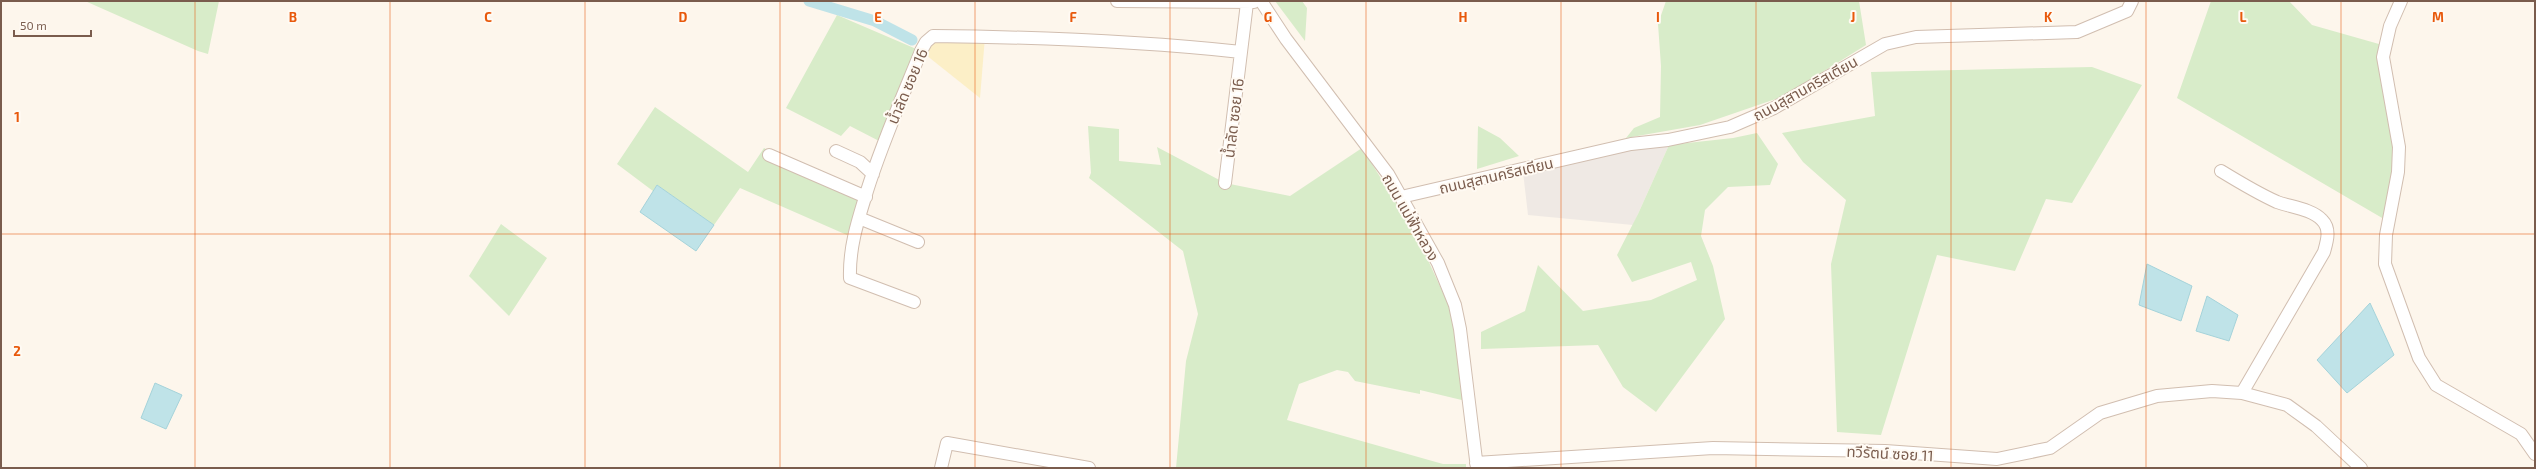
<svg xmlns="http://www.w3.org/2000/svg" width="2536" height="469" font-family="'Exo 2','Noto Sans Thai',sans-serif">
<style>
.industrial{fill:#efe9e4}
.green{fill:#d8ecc9}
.sand{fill:#fcefc7}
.water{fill:#bfe3e8;stroke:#a5d3da}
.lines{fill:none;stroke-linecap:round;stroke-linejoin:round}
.canal{stroke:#bfe3e8;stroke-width:11}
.minor-casing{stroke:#d1beb0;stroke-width:14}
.minor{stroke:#fff;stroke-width:12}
.grid{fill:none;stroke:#e8590c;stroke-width:1;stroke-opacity:0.55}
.labels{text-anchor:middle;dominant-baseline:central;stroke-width:4;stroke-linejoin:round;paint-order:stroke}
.street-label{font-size:15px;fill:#7a5c4d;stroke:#fffaf3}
.grid-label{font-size:13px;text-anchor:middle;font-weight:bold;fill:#e8590c;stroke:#fffaf3;stroke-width:4;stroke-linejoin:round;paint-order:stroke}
</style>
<rect width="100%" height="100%" fill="#fdf6ec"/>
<path class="industrial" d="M1669,145L1633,225L1528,215L1523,172L1629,149Z"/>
<path class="green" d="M85,1H219L208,54L198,51Z
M1275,1H1302L1307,8L1305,41Z
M1666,1H1859L1866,45L1784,96L1700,125L1626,138L1634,128L1660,117L1661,66L1658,24Z
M2211,1H2289L2312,25L2386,46L2398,140L2389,222L2177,98Z
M837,15L921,51L883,143L850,126L841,136L786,108Z
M2092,67L2142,85L2072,203L2046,199L2015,271L1937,255L1881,435L1837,432L1831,264L1846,200L1803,162L1782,133L1875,116L1871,72Z
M655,107L748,172L764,148L806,173L862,195L847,235L740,188L714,225L657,185L653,191L617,164Z
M1088,126L1119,129V161L1161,165L1157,147L1225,183L1290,196L1362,148L1417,236L1449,306L1470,402L1420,390V394L1355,381L1348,372L1337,370L1299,384L1287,420L1443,464H1466V468H1176L1186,361L1198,314L1183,251L1089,178L1091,173Z
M1478,126L1500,138L1519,156L1477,169Z
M1757,133L1778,164L1770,185L1728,187L1705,210L1701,236L1713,266L1725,319L1656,412L1623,387L1598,345L1481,349V332L1525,311L1538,265L1583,311L1651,300L1697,280L1691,262L1632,282L1617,255L1638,214L1669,145L1733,138Z
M501,224L547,258L509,316L469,276Z"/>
<path class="sand" d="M985,37L980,98L921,51L926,42Z"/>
<path class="water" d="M657,185L714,225L696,251L640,212Z
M2147,264L2192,286L2181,321L2139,305Z
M2207,296L2238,315L2229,341L2196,331Z
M2370,303L2394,355L2347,393L2317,360Z
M155,383L182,395L166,429L141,418Z"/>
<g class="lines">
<path class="canal" d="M809,1L875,21L912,40"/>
<defs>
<path id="minor" d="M1117,1L1254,2
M1261,1L1286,39L1388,174L1438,263L1455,305L1460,329L1477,468
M2401,1L2390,26L2383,57L2399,147L2398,172L2386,235L2385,264L2419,358L2436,385L2521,434L2535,454
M836,151L860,162L873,174
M769,155L866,197
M2221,171C2239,182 2257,193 2277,202C2291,207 2312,209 2322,220C2331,229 2327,241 2324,252L2242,393
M1225,183L1247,3
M1401,197L1631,144L1668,140L1730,127L1774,108L1885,44L1916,37L2077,32L2127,11L2132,1
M859,218L918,242
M914,302L850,278C849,247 858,220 867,191C882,143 902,98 921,51L926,42L933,36C1036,37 1138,41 1241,52
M1476,463L1713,448L1885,451L1997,459L2050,448L2100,413L2157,396L2212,391L2242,393L2287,405L2316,426L2361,468
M941,468L947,443L1089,468"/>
</defs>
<use href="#minor" class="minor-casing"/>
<use href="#minor" class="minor"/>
</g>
<path class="grid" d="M195,1V468M390,1V468M585,1V468M780,1V468M975,1V468M1170,1V468M1366,1V468M1561,1V468M1756,1V468M1951,1V468M2146,1V468M2341,1V468M1,234H2535"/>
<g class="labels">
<g class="street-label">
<text transform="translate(907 86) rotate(-67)">น้ำลัด ซอย 16</text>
<text transform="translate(1805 88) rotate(-29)">ถนนสุสานคริสเตียน</text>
<text transform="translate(1233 118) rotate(-83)">น้ำลัด ซอย 16</text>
<text transform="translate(1496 175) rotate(-13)">ถนนสุสานคริสเตียน</text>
<text transform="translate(1411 217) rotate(60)">ถนน แม่ฟ้าหลวง</text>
<text transform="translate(1890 453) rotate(3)">ทวีรัตน์ ซอย 11</text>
</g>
</g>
<g class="grid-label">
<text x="293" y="22">B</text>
<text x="488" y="22">C</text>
<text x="683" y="22">D</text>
<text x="878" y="22">E</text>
<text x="1073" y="22">F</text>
<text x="1268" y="22">G</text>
<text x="1463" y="22">H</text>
<text x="1658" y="22">I</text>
<text x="1853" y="22">J</text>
<text x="2048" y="22">K</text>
<text x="2243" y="22">L</text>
<text x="2438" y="22">M</text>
<text x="17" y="122">1</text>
<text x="17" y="356">2</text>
</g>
<rect width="2536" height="469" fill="none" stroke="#7a5c4d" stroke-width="4"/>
<path d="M14 30v6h77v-6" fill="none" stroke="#7a5c4d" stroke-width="2"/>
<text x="20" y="30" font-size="12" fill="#7a5c4d" stroke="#fffaf3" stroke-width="3" paint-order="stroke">50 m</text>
</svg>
